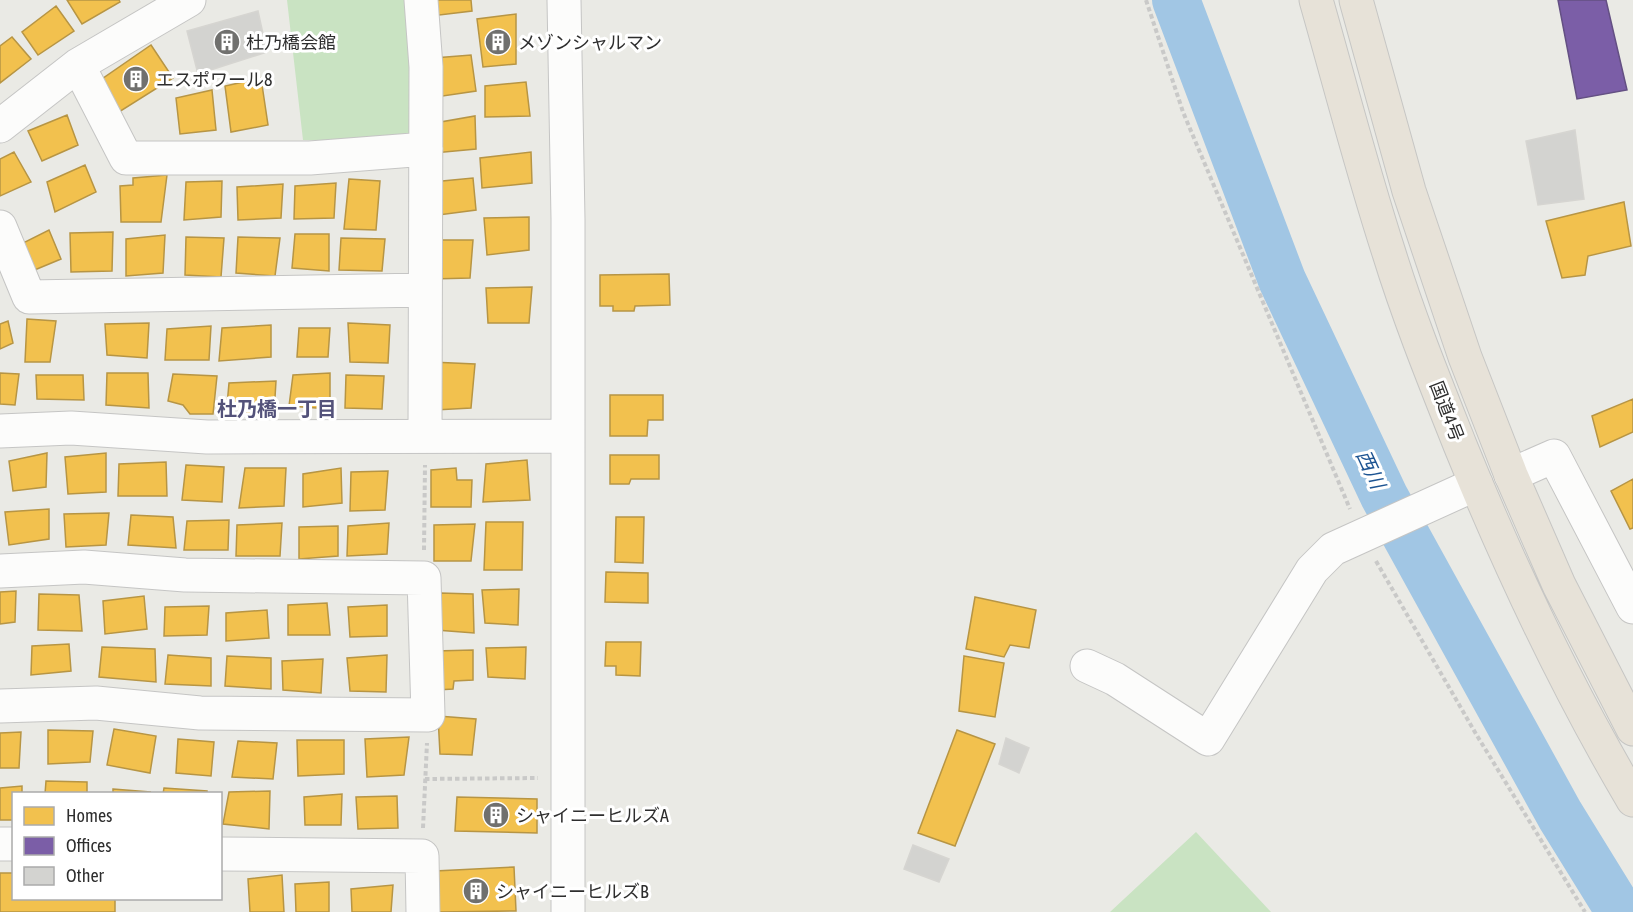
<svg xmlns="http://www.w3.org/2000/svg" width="1633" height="912" font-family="'Asap Condensed','Noto Sans JP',sans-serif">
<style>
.green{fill:#c9e3c2}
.homes{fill:#f2c14e;stroke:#b79544;stroke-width:1.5}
.offices{fill:#7b5ea7;stroke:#645083;stroke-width:1.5}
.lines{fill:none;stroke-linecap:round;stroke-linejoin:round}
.river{stroke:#a1c6e4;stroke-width:48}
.building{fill:#d3d3d0;stroke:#d6d5d1;stroke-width:1.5}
.minor-casing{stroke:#c5c5c4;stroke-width:35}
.highway-casing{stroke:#c6c6c4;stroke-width:35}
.path{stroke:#c9c9c8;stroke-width:4;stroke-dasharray:4.5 3;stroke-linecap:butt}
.minor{stroke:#fcfcfb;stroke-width:33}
.highway{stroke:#e7e2d8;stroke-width:33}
.labels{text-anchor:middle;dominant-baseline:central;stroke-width:6;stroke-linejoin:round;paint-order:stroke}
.poi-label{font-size:18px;fill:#2e2e2e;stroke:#fff;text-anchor:start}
.street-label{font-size:18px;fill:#2e2e2e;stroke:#fff}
.neighbourhood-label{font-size:20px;font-weight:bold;fill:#53527a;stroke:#fff}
.water-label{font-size:20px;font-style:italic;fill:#1d5492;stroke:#fff}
</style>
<rect width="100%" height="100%" fill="#eaeae5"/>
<path class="green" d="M287,0H408L417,125L400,143L303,140Z
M1196,832L1271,912H1110Z"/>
<path class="homes" d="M67,0H119L120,2L82,24Z
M430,0H471L472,11L431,16Z
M56,6L74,31L38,55L22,32Z
M516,14V64L483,67L477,19Z
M12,37L31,59L0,83V46Z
M151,45L173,78L119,112L99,81Z
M471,55L476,91L436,97L434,58Z
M261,78L268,125L231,132L225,86Z
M526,82L530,116L485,117V86Z
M212,90L216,130L180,134L176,98Z
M67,115L78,145L42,161L28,131Z
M475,116L476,149L434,153L435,123Z
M14,152L31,182L0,196V159Z
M531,152L532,183L482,188L480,158Z
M85,165L96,192L55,212L47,182Z
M167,175L161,222H121L120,186L133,185V178Z
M473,178L476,210L431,216L432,182Z
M349,179L380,181L376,230L344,229Z
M222,181L221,217L184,220L186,182Z
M336,183L334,218L294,219L295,186Z
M283,184L281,218L238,220L237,187Z
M1624,202L1631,246L1588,256L1585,275L1562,278L1546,221Z
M529,217V250L487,255L484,218Z
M49,230L61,259L25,274L15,247Z
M113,232L112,271L71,272L70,233Z
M295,234H329V271L292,268Z
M165,235L163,273L126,276V239Z
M186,237L224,238L221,277L185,275Z
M238,237L280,238L275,276L236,273Z
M341,238L385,239L382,271L339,270Z
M433,240H473L470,278L432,279Z
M669,274L670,305L635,306L634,311H613V306H600V275Z
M532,287L529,323H488L486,288Z
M27,319L56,321L50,362H25Z
M8,321L13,343L0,349V324Z
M149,323L147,358L107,355L105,324Z
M348,323L390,325L388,363L350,362Z
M271,325V357L219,361L222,328Z
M211,326L209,360H165L167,329Z
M299,328H330L328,357H297Z
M431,362L475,364L471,408L435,410Z
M0,373L19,374L15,405L0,404Z
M107,373H148L149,408L106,405Z
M330,373V409L289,406L293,375Z
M173,374L217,376L213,414H190L183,405L168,401Z
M36,375H83L84,400L37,399Z
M346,375L384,376L382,409L345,408Z
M276,381L274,414L249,415L240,407L227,405L229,383Z
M610,395H663V420H648L647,436H610Z
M1633,399V432L1600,447L1592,416Z
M47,453L46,487L13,491L9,461Z
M106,453V492L68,494L65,457Z
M610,455H659V479H631L629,484H610Z
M527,460L530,500L483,502L486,464Z
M166,462L167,496H118L119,464Z
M186,465L224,467L222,502L182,500Z
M245,468H286L284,506L239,508Z
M341,468L342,503L303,507V474Z
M456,468L457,480H472L471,507H431V470Z
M388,471L385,510L350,511L351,472Z
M1633,479V528L1630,529L1611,491Z
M49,509V539L9,545L5,512Z
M109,513L106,545L66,547L64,514Z
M131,515L173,517L176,548L128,545Z
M616,517H644L643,563L615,562Z
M229,520L228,550H184L187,521Z
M486,522H523L522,570H484Z
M282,523L280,556H236L237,525Z
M389,523L387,554L347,556L348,526Z
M475,524L471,561H434V525Z
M338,526V556L299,559V527Z
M606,572L648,573V603L605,602Z
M519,589L518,625L485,623L482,590Z
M16,591L15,622L0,624V592Z
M440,593L473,594L474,633L436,630Z
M39,594L79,595L82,631L38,630Z
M144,596L147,629L105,634L103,601Z
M975,597L1036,610L1029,648L1010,645L1004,657L966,649Z
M327,603L330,635H288V605Z
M387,605V636L350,637L348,607Z
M209,606L207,635L164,636L165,607Z
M267,610L269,638L226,641V613Z
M606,642H641L640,676L616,675V666H605Z
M69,644L71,671L31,675L32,646Z
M102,647L155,649L156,682L99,677Z
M526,647L525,679L488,677L486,648Z
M473,650V680L454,681L453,689L437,690L435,651Z
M168,655L211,658V686L165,684Z
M387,655L386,692L350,691L347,658Z
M227,656L271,658V689L225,686Z
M964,656L1004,663L995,717L959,711Z
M323,659L321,693L283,690L282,661Z
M438,716L476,719L472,755L440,754Z
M114,729L156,736L150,773L107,765Z
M48,730L93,731L90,762L48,764Z
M957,730L995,744L955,846L918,833Z
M21,732L19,768H0V733Z
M409,737L404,775L367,777L365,739Z
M178,739L214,742L211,776L176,773Z
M297,740H344V774L298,776Z
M238,741L277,743L273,779L232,777Z
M46,781L87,782V794H45Z
M22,786V794H14V820H0V788Z
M164,788L207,791V794H163Z
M113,789L151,792L113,794Z
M270,791L269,829L223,824L229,792Z
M342,794L341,825H305L304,797Z
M397,796L398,828L358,829L356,797Z
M457,797L537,799V833L455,831Z
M514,867L516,911L438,912L435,871Z
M0,873H14V898H115V912H0Z
M282,875L284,912H250L248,879Z
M329,882V912H296L295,884Z
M393,885L391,912H352L351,889Z"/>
<path class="offices" d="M1558,0H1606L1627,90L1577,99Z"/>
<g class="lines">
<path class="river" d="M1176,0L1282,280L1384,496L1560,815L1620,912"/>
</g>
<path class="building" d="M258,11L267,52L198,74L187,31Z
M1575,130L1584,199L1538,205L1526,141Z
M1006,738L1029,748L1019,773L999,764Z
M913,845L949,859L939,882L904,869Z"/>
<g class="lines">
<defs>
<path id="minor" d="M421,0L426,67L425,436
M564,0L568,219V912
M78,65L126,158H310L426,149
M0,126L78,65L189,0
M0,227L29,297L425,290
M0,431L71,428L207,437L567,436
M1511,475L1554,456L1633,607
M0,571L84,567L185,575L424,578L428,715L200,713L96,703L0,706
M1087,666L1115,679L1208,739L1312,570L1333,549L1476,484
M0,844H14
M220,854L422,856L423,912"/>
<path id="highway" d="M1316,0C1340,84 1362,170 1389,253C1409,318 1435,382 1460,445C1510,568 1565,685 1633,800
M1356,0L1409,191L1465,357L1511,475L1559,585L1633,729"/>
</defs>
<use href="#minor" class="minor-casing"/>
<use href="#highway" class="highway-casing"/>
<path class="path" d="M1146,0L1183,112L1350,509
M424,550L425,465
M1376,561L1476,734L1585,912
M425,779L538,778
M423,828L427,743"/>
<use href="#minor" class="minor"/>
<use href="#highway" class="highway"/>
</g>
<defs>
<symbol id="building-disc" viewBox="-11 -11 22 22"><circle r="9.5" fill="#70706e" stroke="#fff"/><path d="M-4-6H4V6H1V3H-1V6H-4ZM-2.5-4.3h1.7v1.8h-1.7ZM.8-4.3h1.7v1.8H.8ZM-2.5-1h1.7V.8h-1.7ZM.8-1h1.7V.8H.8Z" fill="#fff"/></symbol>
</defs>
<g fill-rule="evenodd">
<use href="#building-disc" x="212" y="27" width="30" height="30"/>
<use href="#building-disc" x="483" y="27" width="30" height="30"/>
<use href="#building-disc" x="121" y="64" width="30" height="30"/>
<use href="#building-disc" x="481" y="800" width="30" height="30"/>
<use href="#building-disc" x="461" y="876" width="30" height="30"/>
</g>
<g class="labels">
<g class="poi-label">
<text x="246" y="42">杜乃橋会館</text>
<text x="518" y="42">メゾンシャルマン</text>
<text x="156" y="79">エスポワール8</text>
<text x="516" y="815">シャイニーヒルズA</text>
<text x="496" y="891">シャイニーヒルズB</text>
</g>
<g class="street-label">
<text transform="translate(1447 411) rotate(69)">国道4号</text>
</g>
<g class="neighbourhood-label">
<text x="277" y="408">杜乃橋一丁目</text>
</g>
<g class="water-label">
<text transform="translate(1371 469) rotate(65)">西川</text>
</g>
</g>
<rect x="12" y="792" width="210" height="108" fill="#ffffff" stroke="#ababab" stroke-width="1.5"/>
<rect x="24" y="807" width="30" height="18" fill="#f2c14e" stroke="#ababab" stroke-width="1.5"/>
<text x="66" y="822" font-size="18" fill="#2e2e2e">Homes</text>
<rect x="24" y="837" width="30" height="18" fill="#7b5ea7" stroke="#ababab" stroke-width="1.5"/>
<text x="66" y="852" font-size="18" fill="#2e2e2e">Offices</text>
<rect x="24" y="867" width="30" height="18" fill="#d3d3d0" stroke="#ababab" stroke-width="1.5"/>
<text x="66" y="882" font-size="18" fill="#2e2e2e">Other</text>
</svg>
